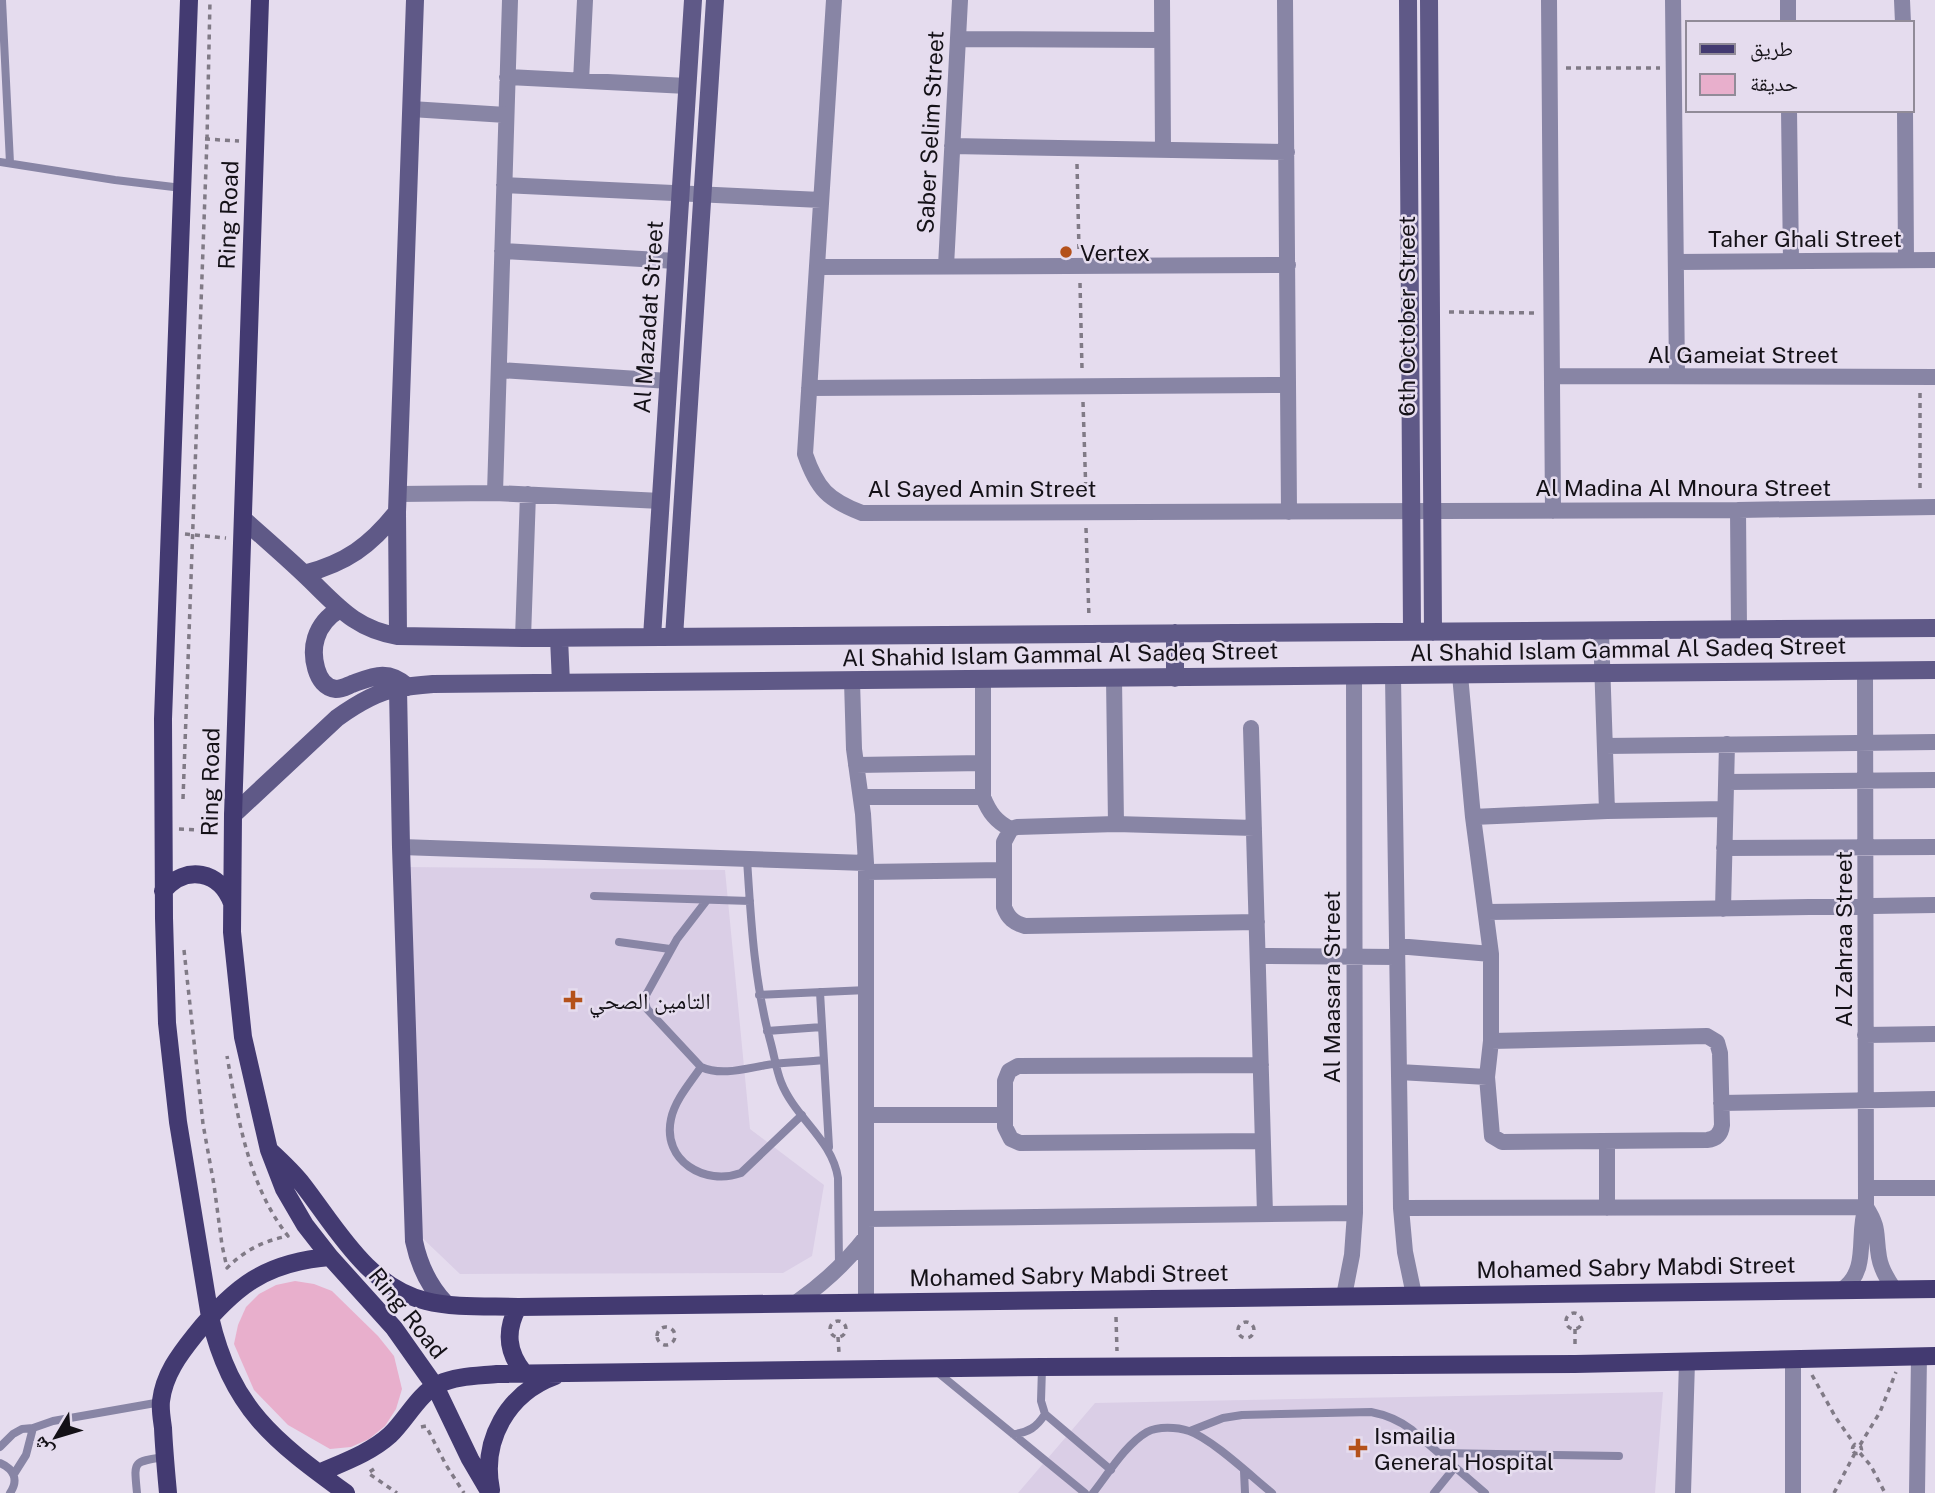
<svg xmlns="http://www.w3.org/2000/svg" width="1935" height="1493" font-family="'Public Sans','Noto Naskh Arabic',sans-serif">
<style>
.built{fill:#dacee6}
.green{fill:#e8afcc}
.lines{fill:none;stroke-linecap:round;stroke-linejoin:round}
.path{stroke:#807a86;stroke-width:3.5;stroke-dasharray:5 5;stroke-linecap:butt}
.lane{stroke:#8885a5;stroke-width:8}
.street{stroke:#8885a5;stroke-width:16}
.secondary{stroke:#5f5987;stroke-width:18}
.primary{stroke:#433a71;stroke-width:18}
.poi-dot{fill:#b4511a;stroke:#e5dcee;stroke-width:2.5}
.labels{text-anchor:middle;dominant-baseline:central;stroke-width:5;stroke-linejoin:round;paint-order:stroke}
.street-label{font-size:23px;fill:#141117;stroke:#e5dcee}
.poi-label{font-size:23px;fill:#141117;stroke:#e5dcee;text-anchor:start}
</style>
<rect width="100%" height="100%" fill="#e5dcee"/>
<path class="built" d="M404,867L725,870L750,1129L824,1185L812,1256L783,1273L460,1274L416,1232Z
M1663,1392L1655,1493H1018L1095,1403Z"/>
<path class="green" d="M295,1281L314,1284L332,1291L378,1336L394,1356L402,1389L396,1409L385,1426L369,1439L351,1447L330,1449L288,1425L254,1390L234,1344L238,1325L246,1307L259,1294L276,1285Z"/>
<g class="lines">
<path class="path" d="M1566,68H1660
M205,139L239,141
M1077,164L1079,250
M1080,283L1082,369
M1449,312L1535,313
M1920,393V491
M1083,402L1086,495
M1086,528L1089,618
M185,534L226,538
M183,799L207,139L210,0
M179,829L217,831
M184,950L203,1124L214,1185L222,1245L227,1268C245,1250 263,1241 288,1236C248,1185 238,1118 227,1056
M1566 1321a8 8 0 1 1 16 0a8 8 0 1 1-16 0Z
M1116,1317L1117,1351
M830 1329a8 8 0 1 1 16 0a8 8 0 1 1-16 0Z
M1238 1330a8 8 0 1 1 16 0a8 8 0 1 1-16 0Z
M657 1336a9 9 0 1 1 18 0a9 9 0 1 1-18 0Z
M1575,1329V1348
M838,1337L839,1353
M1812,1375L1836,1418L1855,1445
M421,1427L426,1426L446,1465L464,1493
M1852.5 1449a4.5 4.5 0 1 1 9 0a4.5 4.5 0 1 1-9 0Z
M1860,1445L1880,1412L1896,1372
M1860,1453L1871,1466L1885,1493
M374,1469L368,1473L397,1493
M1834,1493L1855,1453"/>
<path class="lane" d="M2,0L10,163
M0,162L115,180L182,188
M747,859C751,921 754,980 770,1040C774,1054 776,1069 781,1082C795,1118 832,1139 838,1178L839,1266
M594,896L750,901
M707,900L677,939L646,995L645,1002L647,1009L701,1067C723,1077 750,1067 773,1064C790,1062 807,1062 824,1060
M619,942L670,949
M820,992L829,1147
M759,995L867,990
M767,1031L822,1027
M701,1067C690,1083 675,1100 671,1119C662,1161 705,1186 741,1173L802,1115
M1042,1368L1041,1401L1045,1414L1111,1470
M936,1371L1085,1493
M1190,1431L1223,1418L1242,1415L1371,1412C1387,1415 1399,1420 1412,1430L1485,1493
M1013,1434C1028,1433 1037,1427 1045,1414
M0,1447L13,1434L22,1429L33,1428L53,1421L161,1402
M1439,1453L1619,1456
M0,1463C14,1469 19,1480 10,1493
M1244,1471L1245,1493
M14,1474L26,1455L33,1428
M137,1493C134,1461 132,1462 164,1457
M1093,1493C1108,1474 1126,1444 1147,1432C1158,1426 1177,1427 1189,1431C1212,1439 1252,1477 1272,1493
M1434,1493L1455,1467"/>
<path class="street" d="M834,0L805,454C817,489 828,500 862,513L1738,510L1935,507
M1162,0L1163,150
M1285,0L1289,512
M1549,0L1553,511
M1673,0L1677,376
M1788,0V23
M1902,0L1903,23
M958,39L1162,40
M507,77L687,86
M581,81L585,0
M411,109L506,115
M1789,110L1791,261
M1905,110L1906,260
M952,146L1287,152
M504,185L821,200
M502,251L676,261
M1676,262L1935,260
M946,266L960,0
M817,267L1288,265
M499,370L669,381
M1552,376L1935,377
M809,388L1288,385
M495,493L510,0
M398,494L495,493L661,501
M1738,510L1739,629
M1601,631L1607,811
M523,638L528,494
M1460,675L1473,817
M1393,676L1401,1208L1405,1252L1414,1295
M1114,678L1116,824
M983,679V797C989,812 996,822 1011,829
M852,681L854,749L863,814L866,863V1302
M1251,728L1265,1214
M1605,746L1935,742
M856,765L983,763
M1727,782L1935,780
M861,797H983
M1254,828L1116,824L1017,827L1011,829L1004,842V907C1008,918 1014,923 1025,926L1257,922
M401,847L866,863
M1724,848L1935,847
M866,872L1004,870
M1723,909L1727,744
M1487,912L1935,905
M1397,946L1491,954
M1258,956L1397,957
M1865,1035L1935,1034
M1491,1041L1707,1036L1717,1042L1720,1053L1722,1125C1721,1134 1716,1139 1707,1140L1502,1142L1492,1136L1487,1077L1491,1041V954L1473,817L1607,811L1725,809
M1261,1065L1018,1066L1009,1071L1005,1081V1127L1011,1139L1020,1143L1263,1141
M1399,1072L1487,1077
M1721,1103L1935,1099
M866,1115H1005
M1866,1188H1935
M1866,1207C1880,1229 1875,1234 1879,1257C1881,1269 1887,1279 1894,1289
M1401,1208L1866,1207
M1607,1208V1141
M866,1219L1355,1213
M1843,1289C1870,1269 1856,1235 1866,1207L1865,671
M1344,1296L1352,1255L1355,1213L1354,676
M797,1302C824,1283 846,1263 866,1237
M1793,1360V1493
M1683,1493L1687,1362
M1917,1493L1919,1356"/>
<path class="secondary" d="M1408,0L1412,632
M1429,0L1433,632
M243,519C263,537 284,555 304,574C335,603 353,629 398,636L523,638L1935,628
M304,574C346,563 370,546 397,512
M340,609C328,616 320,625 316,638C311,654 315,687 336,689C342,689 347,686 352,684C374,676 388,669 408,687
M398,636L397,512L415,0
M652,637L693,0
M674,637L715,0
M559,638L561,683
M1175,678V633
M398,688L401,847L414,1241C419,1265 428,1285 445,1303
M233,815L337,718C355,705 376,692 398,688C409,686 421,685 433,684L1935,670"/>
<path class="primary" d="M189,0L163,719L164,918L167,1023L178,1122L210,1317C231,1408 274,1441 346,1493
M260,0L233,815L232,932L243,1037L269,1150L284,1189L305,1225L330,1257L394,1328L435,1386L470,1459L490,1493
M163,891C186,864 220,871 232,903
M269,1150C281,1161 293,1172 303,1185C337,1229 368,1287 426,1301C453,1308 490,1306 518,1307L1935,1289
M518,1307C505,1331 507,1352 524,1373
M319,1473C344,1462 370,1453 390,1435C406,1420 419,1393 439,1384C456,1376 478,1376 497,1374L1042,1367L1575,1364L1935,1356
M491,1490C481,1440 508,1393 555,1376
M168,1493C166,1471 164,1450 163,1428C162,1420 160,1410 161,1401C164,1375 179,1355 195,1335C235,1286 266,1262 330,1257"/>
</g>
<g class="poi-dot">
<circle cx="1066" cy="252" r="7"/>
<path d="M569.5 989.5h7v7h7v7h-7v7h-7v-7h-7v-7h7z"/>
<path d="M1354.5 1437.5h7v7h7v7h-7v7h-7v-7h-7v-7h7z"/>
</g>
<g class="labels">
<g class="street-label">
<text transform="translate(930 132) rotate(-87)">Saber Selim Street</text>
<text transform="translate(228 215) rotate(-88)">Ring Road</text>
<text x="1805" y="238">Taher Ghali Street</text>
<text transform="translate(1406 316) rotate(-90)">6th October Street</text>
<text transform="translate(648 317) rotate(-86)">Al Mazadat Street</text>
<text x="1743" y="354">Al Gameiat Street</text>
<text x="1683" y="487">Al Madina Al Mnoura Street</text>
<text x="982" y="488">Al Sayed Amin Street</text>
<text transform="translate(1628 649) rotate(-1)">Al Shahid Islam Gammal Al Sadeq Street</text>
<text transform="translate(1060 654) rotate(-1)">Al Shahid Islam Gammal Al Sadeq Street</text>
<text transform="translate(210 782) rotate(-89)">Ring Road</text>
<text transform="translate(1843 939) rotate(-90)">Al Zahraa Street</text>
<text transform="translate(1331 987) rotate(-90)">Al Maasara Street</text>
<text transform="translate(1636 1267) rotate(-1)">Mohamed Sabry Mabdi Street</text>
<text transform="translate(1069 1275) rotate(-1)">Mohamed Sabry Mabdi Street</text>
<text transform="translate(408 1313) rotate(51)">Ring Road</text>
</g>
<g class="poi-label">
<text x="1080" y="252">Vertex</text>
<text x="589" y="1000">التامين الصحي</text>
<text x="1374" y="1435">Ismailia<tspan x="1374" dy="26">General Hospital</tspan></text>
</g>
</g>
<rect x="1686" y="21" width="228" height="91" fill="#e5dcee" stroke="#918b98" stroke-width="2"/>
<rect x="1700" y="44" width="35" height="10" fill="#433a71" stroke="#918b98" stroke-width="2"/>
<text x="1750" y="56" font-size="21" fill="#141117">طريق</text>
<rect x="1700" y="74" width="35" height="21" fill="#e8afcc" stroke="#918b98" stroke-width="2"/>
<text x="1750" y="91" font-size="21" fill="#141117">حديقة</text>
<g transform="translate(56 1437) rotate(232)" stroke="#e5dcee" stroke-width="5" paint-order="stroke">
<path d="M0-5L12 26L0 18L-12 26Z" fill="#141117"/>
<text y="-10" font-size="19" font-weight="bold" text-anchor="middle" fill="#141117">ش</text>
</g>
</svg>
